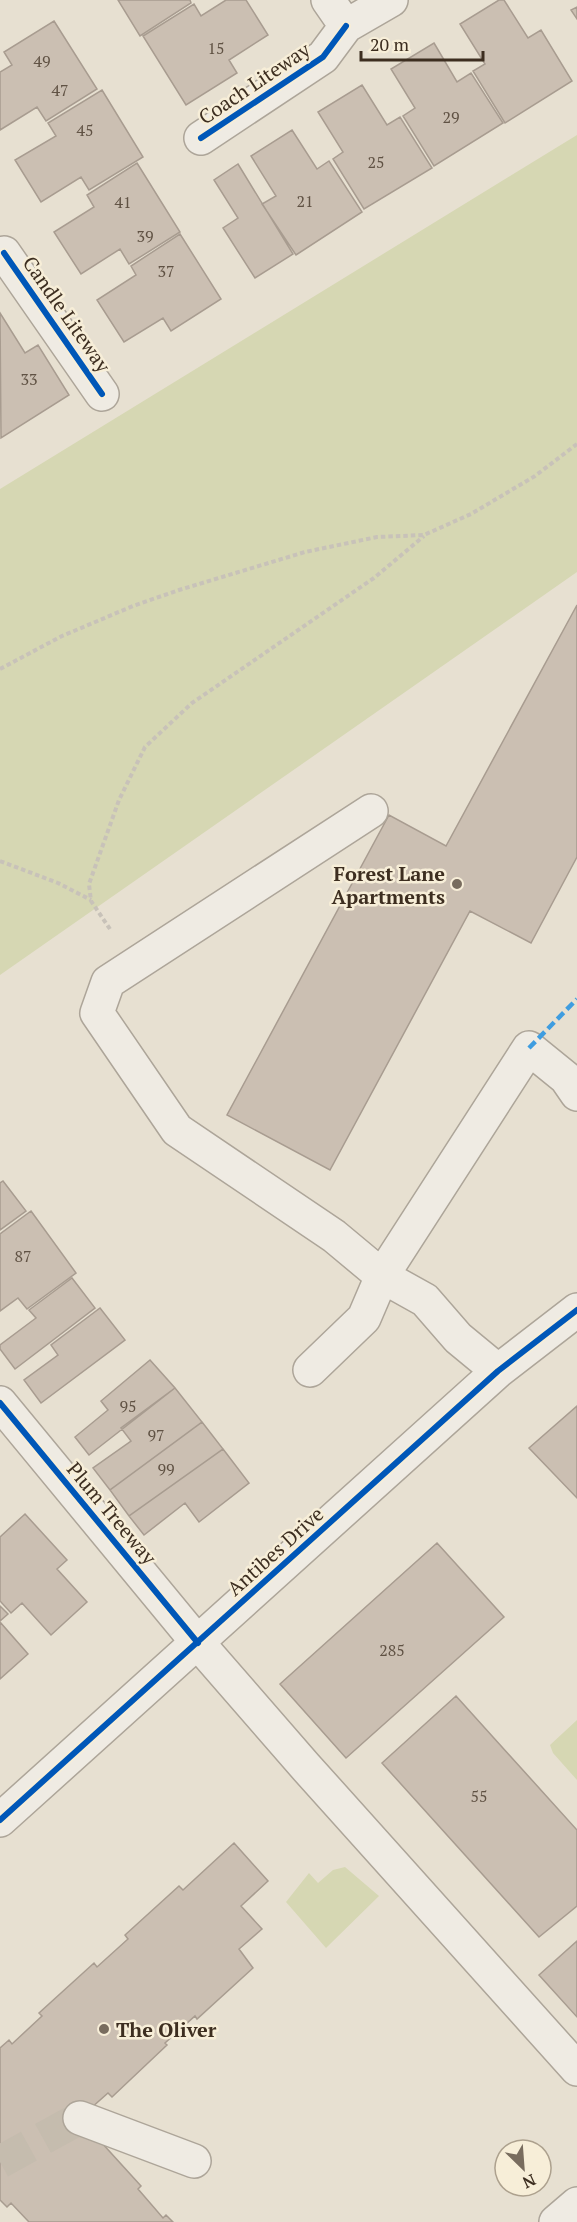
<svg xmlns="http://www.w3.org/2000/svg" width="577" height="2222" font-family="'PT Serif',serif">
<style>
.green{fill:#d6d7b3}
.building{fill:#cbbfb2;stroke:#a89c90;stroke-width:1.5}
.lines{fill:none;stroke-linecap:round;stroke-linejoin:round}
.minor-tunnel{stroke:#c5bcae;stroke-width:33;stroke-dasharray:33 16;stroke-linecap:butt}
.minor-casing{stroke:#ada599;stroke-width:36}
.path{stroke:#c8c2b9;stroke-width:4;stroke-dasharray:4.5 3;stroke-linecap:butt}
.minor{stroke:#efebe3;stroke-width:33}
.quiet{stroke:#3f9de0;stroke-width:4.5;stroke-dasharray:9 4.5;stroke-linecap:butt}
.cycleway-casing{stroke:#f7eed8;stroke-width:10}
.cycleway{stroke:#0057b8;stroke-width:6}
.poi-dot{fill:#786c5e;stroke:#f7eed8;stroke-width:2}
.labels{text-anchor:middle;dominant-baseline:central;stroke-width:5;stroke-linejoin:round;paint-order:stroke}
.number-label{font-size:16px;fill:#605244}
.street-label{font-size:20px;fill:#3d2e20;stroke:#f7eed8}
.poi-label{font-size:20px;font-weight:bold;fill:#3d2e20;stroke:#f7eed8;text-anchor:end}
</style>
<rect width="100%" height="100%" fill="#e7e0d1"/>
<path class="green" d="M577,135V572L0,975V489Z
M577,1720V1780L553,1753L550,1745Z
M345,1867L379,1896L326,1948L286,1902L309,1873L318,1883L333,1870Z"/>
<path class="building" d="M118,0H190L191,3L140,36Z
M226,0H246L268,35L229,60L237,73L186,105L143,36L194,4L201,16Z
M499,0H504L528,38L541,30L572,81L505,123L473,71L485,64L460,24Z
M577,7V19L571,10Z
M54,21L97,89L46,121L37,107L0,130V72L12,65L4,52Z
M434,43L457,82L471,73L503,123L434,166L403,116L415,108L391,69Z
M362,85L387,125L400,117L432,168L364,209L333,159L343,152L318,112Z
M102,90L143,157L89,190L81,177L41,202L15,160L56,136L48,123Z
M292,130L317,169L329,161L362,212L296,255L262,204L276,196L251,156Z
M137,163L180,232L129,264L120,249L81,274L54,232L94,207L87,195Z
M238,164L293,254L255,278L223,228L238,218L214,180Z
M180,234L221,299L171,331L163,318L124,342L97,300L136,275L131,266Z
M0,313L25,353L38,345L69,395L1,438Z
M577,605V857L531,943L470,911L330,1170L227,1115L389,815L446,846Z
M3,1181L26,1211L0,1230V1183Z
M31,1211L76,1273L27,1309L18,1298L0,1311V1234Z
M72,1278L95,1308L15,1369L0,1349V1345L36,1318L29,1310Z
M100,1308L125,1340L41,1403L24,1380L58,1355L51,1345Z
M150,1360L175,1388L89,1455L75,1437L108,1410L101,1401Z
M175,1388L202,1422L110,1490L93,1468L131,1441L121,1428Z
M577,1406V1498L529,1448Z
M202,1422L223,1449L129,1516L110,1490Z
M223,1449L249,1483L199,1522L185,1503L144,1535L129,1516Z
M25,1514L67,1560L57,1569L87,1602L51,1635L22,1603L11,1613L0,1601V1537Z
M437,1543L504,1617L346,1758L280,1684Z
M0,1606L8,1614L0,1621Z
M0,1622L28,1654L0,1679Z
M456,1696L577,1830V1906L539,1937L382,1763Z
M234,1843L268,1881L241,1906L262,1929L239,1949L253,1968L197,2019L195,2016L165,2043L167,2045L112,2097L108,2093L72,2125L90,2130L141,2186L138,2189L163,2218L166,2215L173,2222H29L11,2203L7,2207L0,2200V2048L9,2040L12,2044L42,2016L39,2013L94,1963L97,1967L128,1939L125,1935L179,1886L183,1890Z
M577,1941V2017L539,1975Z"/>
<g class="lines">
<path class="minor-tunnel" d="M0,2162L80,2118"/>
<defs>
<path id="minor" d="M328,0L346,26L391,0
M201,138L323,57L346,26
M4,253L102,394
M371,811L108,982L97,1013L177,1130L334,1236L382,1276L425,1300L458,1338L498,1371
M310,1370L364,1318L382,1276L529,1048L566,1078L577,1094
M0,1403L198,1643L305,1766L577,2069
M0,1820L498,1371L577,1310
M80,2118L194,2161
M556,2222L577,2204"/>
</defs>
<use href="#minor" class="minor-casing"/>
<path class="path" d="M0,669L62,636L133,606L179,590L305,552L377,537L424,535L471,514L535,476L577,444
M0,861L58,883L91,900
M110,929L91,901L89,884L119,800L145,747L192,703L374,578L424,536"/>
<use href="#minor" class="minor"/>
<path class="quiet" d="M529,1048L577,999"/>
<defs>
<path id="cycleway" d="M201,138L323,57L346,26
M4,253L102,394
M0,1403L198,1643
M0,1820L498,1371L577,1310"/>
</defs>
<use href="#cycleway" class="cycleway-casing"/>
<use href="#cycleway" class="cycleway"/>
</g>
<g class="poi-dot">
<circle cx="457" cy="884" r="6"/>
<circle cx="104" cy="2029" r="6"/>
</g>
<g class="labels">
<g class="number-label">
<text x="216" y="48">15</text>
<text x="42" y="61">49</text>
<text x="60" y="90">47</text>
<text x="451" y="117">29</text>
<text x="85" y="130">45</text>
<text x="376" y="162">25</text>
<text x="305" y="201">21</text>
<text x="123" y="202">41</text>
<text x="145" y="236">39</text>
<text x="166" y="271">37</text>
<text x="29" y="379">33</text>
<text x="23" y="1256">87</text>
<text x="128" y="1406">95</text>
<text x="156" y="1435">97</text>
<text x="166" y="1469">99</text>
<text x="392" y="1650">285</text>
<text x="479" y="1796">55</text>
</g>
<g class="street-label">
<text transform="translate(254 83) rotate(-34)">Coach Liteway</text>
<text transform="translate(67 314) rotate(55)">Candle Liteway</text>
<text transform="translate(112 1513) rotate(50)">Plum Treeway</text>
<text transform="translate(275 1551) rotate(-42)">Antibes Drive</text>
</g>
<g class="poi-label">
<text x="445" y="873">Forest Lane<tspan x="445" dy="23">Apartments</tspan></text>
<text x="116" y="2029" text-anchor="start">The Oliver</text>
</g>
</g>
<g transform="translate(523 2168) rotate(155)"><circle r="28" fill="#f7eed8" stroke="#ada18e" stroke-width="1.5"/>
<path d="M0-4.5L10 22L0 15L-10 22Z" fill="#786c5e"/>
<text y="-9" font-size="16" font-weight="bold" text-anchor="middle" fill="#3d2e20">N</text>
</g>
<path d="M361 51v9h122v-9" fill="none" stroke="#3d2e20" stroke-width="3"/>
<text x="370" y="51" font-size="18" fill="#3d2e20" stroke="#f7eed8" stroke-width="4.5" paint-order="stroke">20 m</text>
</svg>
